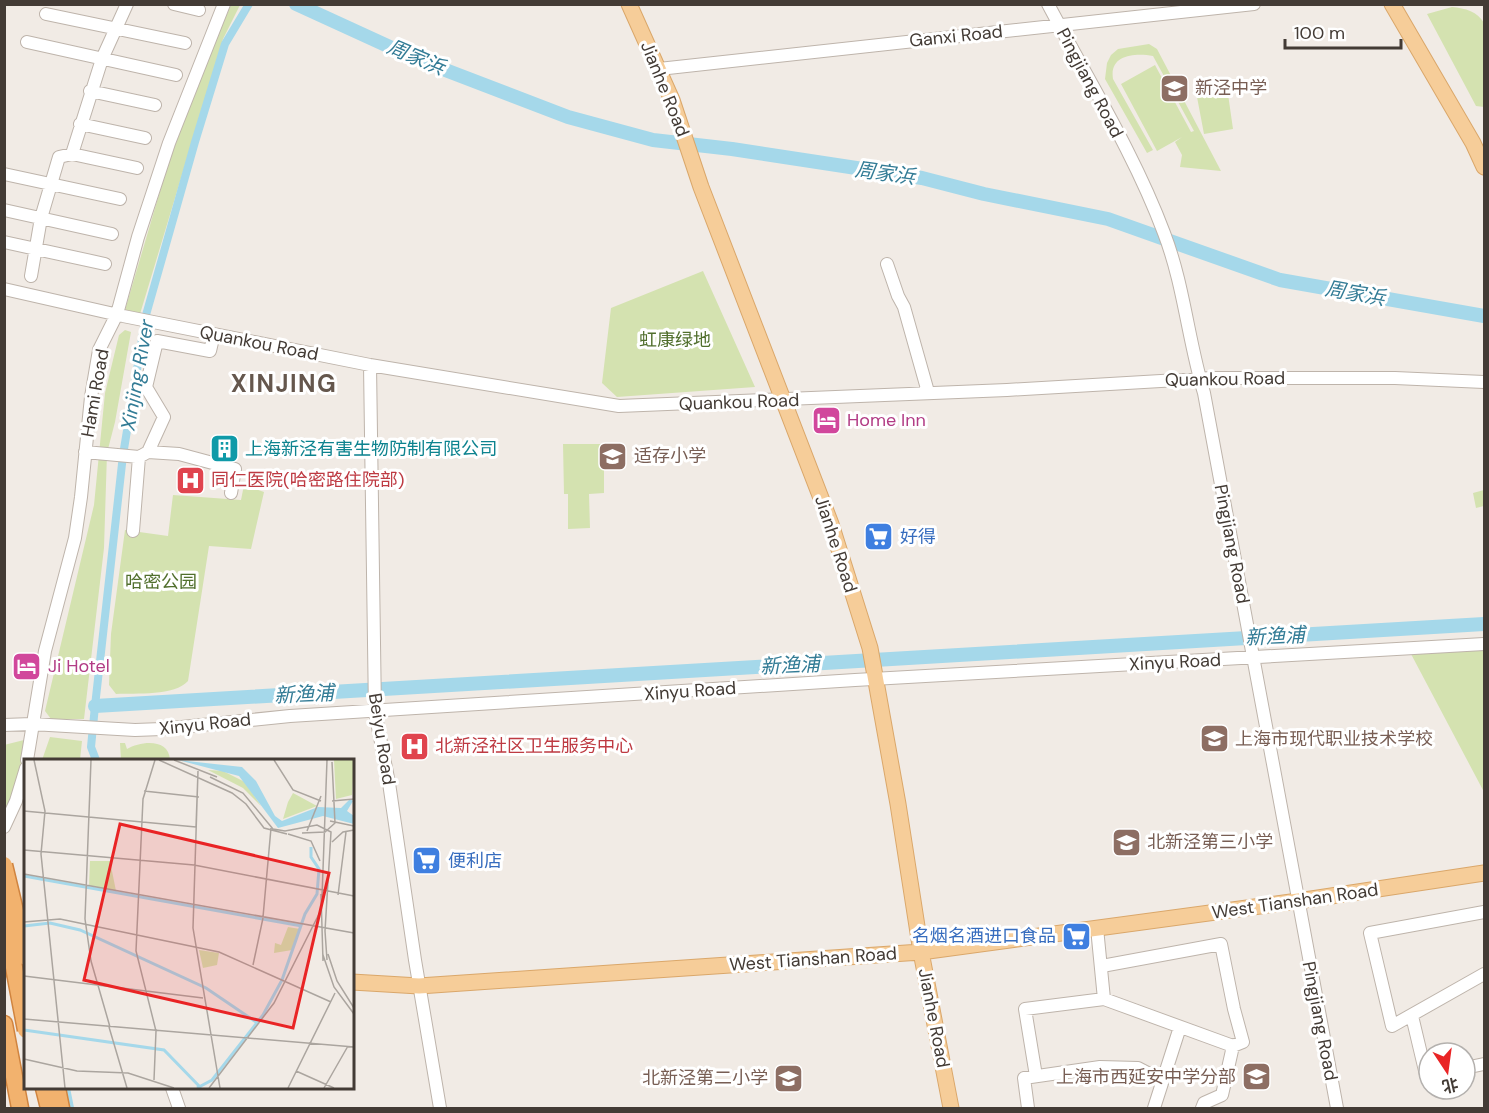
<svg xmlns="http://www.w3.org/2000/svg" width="1489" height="1113" font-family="'DM Sans','Noto Sans SC',sans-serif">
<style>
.green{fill:#d4e2b0}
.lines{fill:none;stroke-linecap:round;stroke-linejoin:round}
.canal{stroke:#a5d8ea;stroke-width:8}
.river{stroke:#a5d8ea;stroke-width:14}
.minor-casing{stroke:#beb4ab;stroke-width:14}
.major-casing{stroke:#daa76a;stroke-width:17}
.highway-casing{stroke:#d0843f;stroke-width:19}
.minor{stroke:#fff;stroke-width:12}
.major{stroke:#f6cd99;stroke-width:15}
.highway{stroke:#f2b26e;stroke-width:16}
.highway-bridge-casing{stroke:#d0843f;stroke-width:19;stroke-linecap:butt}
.highway-bridge{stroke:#f2b26e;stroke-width:16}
.labels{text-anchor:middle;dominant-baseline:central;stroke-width:6;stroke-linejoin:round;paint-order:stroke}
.street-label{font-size:18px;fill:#433b35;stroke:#fff}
.education-label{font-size:18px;fill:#785e54;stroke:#fff;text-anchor:start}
.park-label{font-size:18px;fill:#516f2d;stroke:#fff}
.hotel-label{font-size:18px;fill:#b23c85;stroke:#fff;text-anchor:start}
.culture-label{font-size:18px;fill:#0d838f;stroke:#fff;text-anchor:start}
.health-label{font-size:18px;fill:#be3a42;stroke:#fff;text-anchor:start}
.shop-label{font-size:18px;fill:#366cbe;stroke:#fff;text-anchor:start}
.water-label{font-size:20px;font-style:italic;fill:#337c96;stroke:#fff}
.district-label{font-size:24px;font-weight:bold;letter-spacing:1.5px;fill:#65574d;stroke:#fff}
.inset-river{fill:none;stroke:#a5d8ea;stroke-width:3}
.inset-road{fill:none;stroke:#aba59f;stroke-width:1.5}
.view{fill:#e92425;fill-opacity:0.15;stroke:#e92425;stroke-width:3}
.inset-edge{fill:none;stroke:#433b35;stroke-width:3}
</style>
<rect width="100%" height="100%" fill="#f1ebe5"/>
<path class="green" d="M231,5H240L223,39L140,314L125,310L168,164L209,56Z
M1452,7C1465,8 1478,12 1484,23V107L1476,106L1427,14Z
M1149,44L1157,49L1221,171L1180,167L1182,155L1175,142L1182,137L1157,151L1121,84L1155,65L1191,132L1194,131L1153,56C1136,53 1109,54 1113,79L1153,150L1147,153L1105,79L1107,63L1111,55L1118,49Z
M1228,94L1233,129L1204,134L1197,97Z
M703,271L755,387L617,397L602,383L611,308Z
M125,330L131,332L115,422L107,453L104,548L84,719H51L45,711L94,505L105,393L119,335Z
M563,444H604V493L589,494L590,528L568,529V494H564Z
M244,485L264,492L251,549L209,546L188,681C175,696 136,693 116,694L109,685L111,634L125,530L168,536L173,495L241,500Z
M1484,490V506L1476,508L1473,493Z
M1484,650V792L1411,654Z
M50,737L82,741L80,760H42Z
M28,739L6,814L4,745Z
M120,743H125L127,749C141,741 169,738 170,760H121Z"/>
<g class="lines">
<path class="canal" d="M96,760L91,747L95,706L123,455L146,315L195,142L225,44L249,4
M66,1088L70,1108"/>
<path class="river" d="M296,4L414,58L568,117L653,140L732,149L922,178L984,194L1108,219L1280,280L1484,316
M95,706L1484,624"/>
<defs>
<path id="minor" d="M174,4L199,10
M1048,4C1088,80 1134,153 1164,233C1184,285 1188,340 1204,393L1337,1108
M46,14L185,43
M27,42L176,75
M659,69L1254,4
M90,91L155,105
M80,124L145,138
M72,154L137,168
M4,174L120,199
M4,210L112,234
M4,242L105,264
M887,264L898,296L904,307L928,392
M31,276L41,218L59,157L72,154L102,59L127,4
M4,289L123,316L370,365L619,406L1007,390L1212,378H1395L1484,382
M370,365L375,712L389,783L415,960L440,1108
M85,452L139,457L148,452L179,454L235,469L231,493
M148,452L164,417L146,387L157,341L210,351L214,334
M133,531L139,457
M4,725L32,724L135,730L162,729L290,716L855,680L1484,644
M27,760L45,651L75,538L81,497L91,397L99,350L117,314L138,237L169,143L224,4
M4,827L16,801L26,768
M1484,912L1370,933L1392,1026L1484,974
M1097,928L1104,999
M1412,1016L1426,1075H1429
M1465,1068L1484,1064
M1036,1076L1025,1009L1104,999L1233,1046L1243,1042L1234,1009L1221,944L1102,966
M172,1088L179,1108
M1028,1108L1024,1078L1100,1067L1138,1068L1163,1081
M1154,1108L1180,1027
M1202,1108L1204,1103L1222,1095L1233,1046"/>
<path id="major" d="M629,4L672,100L701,187L831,524L870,648L898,804L921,952L951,1108
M1392,4L1473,143L1484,167
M4,969L26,968
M352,982L419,986L921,952L1298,901L1484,873"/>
<path id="highway" d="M4,1024L20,1108
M44,1088L49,1108
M57,1088L61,1108"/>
</defs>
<use href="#minor" class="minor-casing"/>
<use href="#major" class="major-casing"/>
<use href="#highway" class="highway-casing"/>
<use href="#minor" class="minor"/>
<use href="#major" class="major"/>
<use href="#highway" class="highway"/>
<defs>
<path id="highway-bridge" d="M4,865L26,957
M4,915L26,1030"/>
</defs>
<use href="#highway-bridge" class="highway-bridge-casing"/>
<use href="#highway-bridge" class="highway-bridge"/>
</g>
<defs>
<symbol id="school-square" viewBox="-11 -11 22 22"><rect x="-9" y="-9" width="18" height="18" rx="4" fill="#8d6e63" stroke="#fff"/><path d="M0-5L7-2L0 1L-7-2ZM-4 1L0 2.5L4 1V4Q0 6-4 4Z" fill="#fff"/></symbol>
<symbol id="hotel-square" viewBox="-11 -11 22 22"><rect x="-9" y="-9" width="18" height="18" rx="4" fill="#d1479c" stroke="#fff"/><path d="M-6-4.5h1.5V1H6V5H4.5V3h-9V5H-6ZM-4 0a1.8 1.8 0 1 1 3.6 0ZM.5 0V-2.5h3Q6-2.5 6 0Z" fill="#fff"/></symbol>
<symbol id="building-square" viewBox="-11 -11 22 22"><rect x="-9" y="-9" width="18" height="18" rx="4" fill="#0f9aa8" stroke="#fff"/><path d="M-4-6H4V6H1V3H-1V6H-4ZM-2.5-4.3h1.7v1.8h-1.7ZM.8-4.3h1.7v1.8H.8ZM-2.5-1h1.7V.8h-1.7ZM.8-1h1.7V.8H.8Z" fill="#fff"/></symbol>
<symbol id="hospital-square" viewBox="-11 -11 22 22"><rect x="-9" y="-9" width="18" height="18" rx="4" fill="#e0444e" stroke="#fff"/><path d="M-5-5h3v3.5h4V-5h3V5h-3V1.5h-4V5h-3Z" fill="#fff"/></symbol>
<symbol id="supermarket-square" viewBox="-11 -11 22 22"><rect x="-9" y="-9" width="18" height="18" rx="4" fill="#3f7fe0" stroke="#fff"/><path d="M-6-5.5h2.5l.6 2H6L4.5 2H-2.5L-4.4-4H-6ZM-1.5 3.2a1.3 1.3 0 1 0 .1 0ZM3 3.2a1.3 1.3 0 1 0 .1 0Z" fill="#fff"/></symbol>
</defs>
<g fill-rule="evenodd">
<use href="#school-square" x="1158" y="72" width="33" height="33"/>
<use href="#hotel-square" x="810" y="404" width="33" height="33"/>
<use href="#building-square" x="208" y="432" width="33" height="33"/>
<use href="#school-square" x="596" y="440" width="33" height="33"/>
<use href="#hospital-square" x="174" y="464" width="33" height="33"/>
<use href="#supermarket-square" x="862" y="520" width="33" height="33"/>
<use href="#hotel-square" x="10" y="650" width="33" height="33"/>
<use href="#school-square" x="1198" y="722" width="33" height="33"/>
<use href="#hospital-square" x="398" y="730" width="33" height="33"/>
<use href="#school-square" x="1110" y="826" width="33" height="33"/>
<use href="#supermarket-square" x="410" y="844" width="33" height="33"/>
<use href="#supermarket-square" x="1060" y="920" width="33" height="33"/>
<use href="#school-square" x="1240" y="1060" width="33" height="33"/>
<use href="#school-square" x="772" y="1062" width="33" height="33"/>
</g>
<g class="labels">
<g class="street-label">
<text transform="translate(956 36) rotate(-6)">Ganxi Road</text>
<text transform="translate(1090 83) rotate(62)">Pingjiang Road</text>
<text transform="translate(665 89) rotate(68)">Jianhe Road</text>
<text transform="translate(259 343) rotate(11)">Quankou Road</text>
<text transform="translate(1225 379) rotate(-1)">Quankou Road</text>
<text transform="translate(95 393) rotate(-80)">Hami Road</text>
<text transform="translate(739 402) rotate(-2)">Quankou Road</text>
<text transform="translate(836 544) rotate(72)">Jianhe Road</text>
<text transform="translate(1232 544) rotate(79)">Pingjiang Road</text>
<text transform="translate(1175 662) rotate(-3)">Xinyu Road</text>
<text transform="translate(690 691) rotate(-4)">Xinyu Road</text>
<text transform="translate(205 724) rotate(-6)">Xinyu Road</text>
<text transform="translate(382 739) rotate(81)">Beiyu Road</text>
<text transform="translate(1295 901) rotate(-8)">West Tianshan Road</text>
<text transform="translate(813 959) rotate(-4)">West Tianshan Road</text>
<text transform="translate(934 1018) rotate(79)">Jianhe Road</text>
<text transform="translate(1320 1021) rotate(79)">Pingjiang Road</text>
</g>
<g class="education-label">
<text x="1195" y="88">新泾中学</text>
<text x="634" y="456">适存小学</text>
<text x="1235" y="739">上海市现代职业技术学校</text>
<text x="1147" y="842">北新泾第三小学</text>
<text x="1236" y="1077" text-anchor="end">上海市西延安中学分部</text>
<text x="768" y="1078" text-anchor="end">北新泾第二小学</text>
</g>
<g class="park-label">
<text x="675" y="340">虹康绿地</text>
<text x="161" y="582">哈密公园</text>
</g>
<g class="hotel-label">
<text x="847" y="420">Home Inn</text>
<text x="48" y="666">Ji Hotel</text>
</g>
<g class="culture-label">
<text x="245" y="449">上海新泾有害生物防制有限公司</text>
</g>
<g class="health-label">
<text x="211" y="480">同仁医院(哈密路住院部)</text>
<text x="435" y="746">北新泾社区卫生服务中心</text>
</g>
<g class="shop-label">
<text x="900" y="537">好得</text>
<text x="448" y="861">便利店</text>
<text x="1056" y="936" text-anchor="end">名烟名酒进口食品</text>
</g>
<g class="water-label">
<text transform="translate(416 57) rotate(23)">周家浜</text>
<text transform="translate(885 173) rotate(8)">周家浜</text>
<text transform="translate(1355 293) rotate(10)">周家浜</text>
<text transform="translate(137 375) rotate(-80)">Xinjing River</text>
<text transform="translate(1275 636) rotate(-3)">新渔浦</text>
<text transform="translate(790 665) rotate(-3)">新渔浦</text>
<text transform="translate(304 694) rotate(-3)">新渔浦</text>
</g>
<g class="district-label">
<text x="284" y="383">XINJING</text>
</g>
</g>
<g transform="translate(24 759)">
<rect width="330" height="330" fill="#f1ebe5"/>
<path d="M310,1H330L328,36L312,40ZM199,12L221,23L237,47L219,29L184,11ZM269,34L293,47L259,60L264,43ZM66,102H86L92,132L65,127ZM264,168L276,170L268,191L250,194L251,184L257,186ZM175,191L195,194L193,206L179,209Z" fill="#d4e2b0"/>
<path d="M154,1L218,8L232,22L251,57L258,62L294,48L317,49L326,40L329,42L323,52L330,57V65L299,57L254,69L215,17Z" fill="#a5d8ea"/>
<path class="inset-river" d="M0,117L278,167M0,167L26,164L56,171L182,229L232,263M0,271L140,291L177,329M173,329L188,321L239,256L258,221L281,155L293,135L295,110L287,98V88"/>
<path class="inset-road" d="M10,1L21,52L17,95L41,329M67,1L61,160L67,202L86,268M135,1L208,34L222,45L240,69L263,75M150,1L193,18M250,1L269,31L297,42M186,18L219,34L249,70L261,72L293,66L307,73L301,172L303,201M120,32L175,38M308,42L330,40M0,52L172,68M306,62L330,67M172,68L174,12L169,169L196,329M283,72L297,37M278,74L301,73L311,64L308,3M264,75L287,82L296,102M308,83L319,73L330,71M0,91L170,106L330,137M0,115L330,174M297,135L299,202M314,136L322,73M298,138L303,1M239,158L247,69M0,163L36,160L195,193L307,243M304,195L313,222L330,249M299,196L310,228L330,255M229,206L239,159M0,217L179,239M0,260L330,288M85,268L103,329M0,300L53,312L104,314L150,329M272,312L310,329M130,321L132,272L112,192L119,40L131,1M185,329L250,244L297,151M264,329L311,234M300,329L324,287"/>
<path class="view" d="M96,65L305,114L269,269L60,221Z"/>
<rect width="330" height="330" class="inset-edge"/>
</g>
<rect width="1489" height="1113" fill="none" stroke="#433b35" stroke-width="12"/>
<g transform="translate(1447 1071) rotate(167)"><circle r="28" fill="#ffffff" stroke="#b4b1ae" stroke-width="1.5"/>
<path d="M0-4.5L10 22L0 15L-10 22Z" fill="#e92425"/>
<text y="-9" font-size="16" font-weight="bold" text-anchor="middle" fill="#433b35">北</text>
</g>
<path d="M1285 39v9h116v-9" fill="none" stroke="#433b35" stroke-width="3"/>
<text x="1294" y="39" font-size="18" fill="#433b35" stroke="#ffffff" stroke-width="4.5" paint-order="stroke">100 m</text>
</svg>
